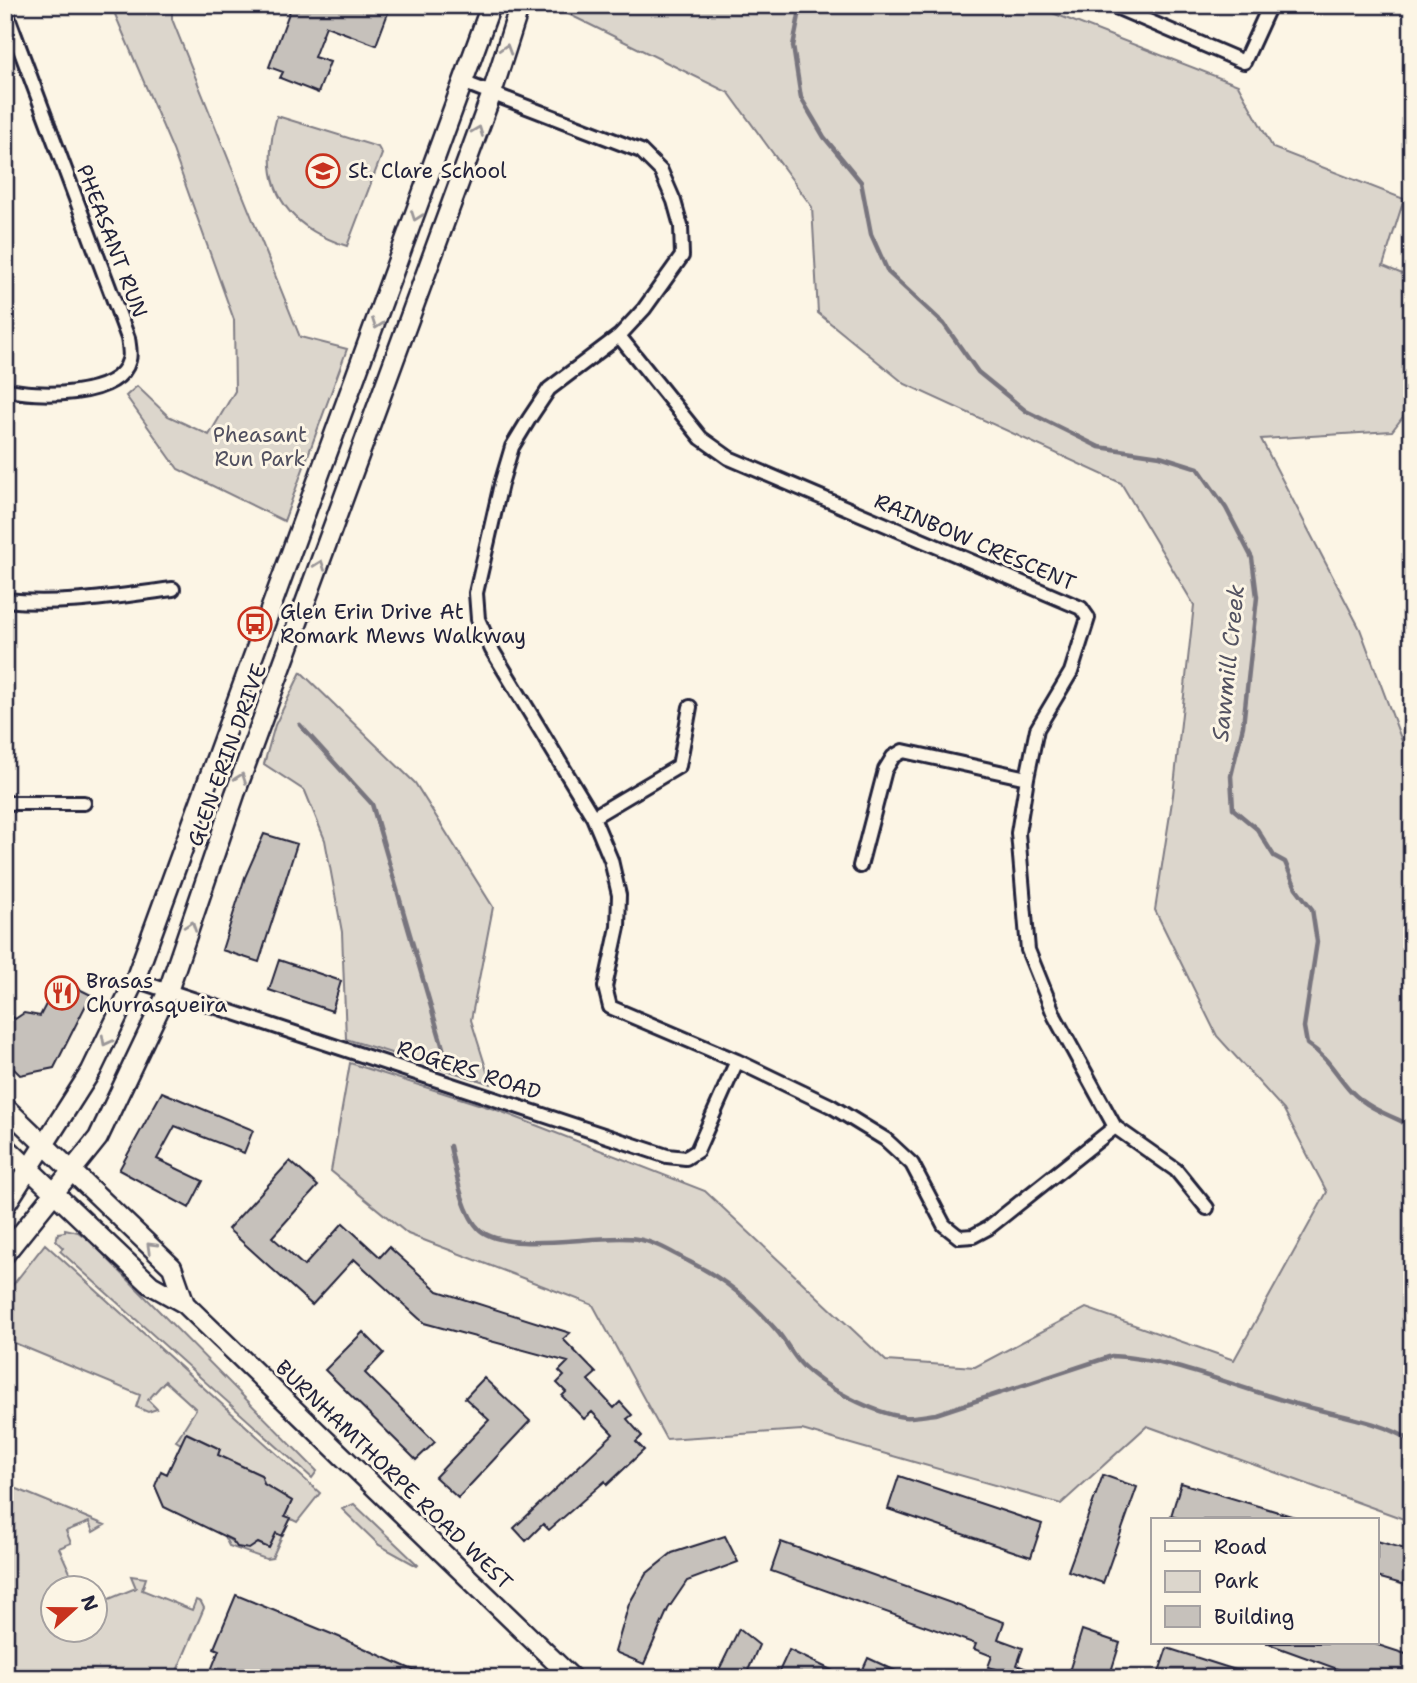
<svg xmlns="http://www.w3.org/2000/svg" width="1417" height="1683" font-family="'Shantell Sans',sans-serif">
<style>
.green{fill:#dcd6cc;stroke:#7f7c84;stroke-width:2}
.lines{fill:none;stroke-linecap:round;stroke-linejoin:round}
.stream{stroke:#78757e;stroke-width:4.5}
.building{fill:#c6c1bb;stroke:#22223b;stroke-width:2}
.street-casing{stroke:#22223b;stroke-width:18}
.secondary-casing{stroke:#22223b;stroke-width:23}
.street{stroke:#fcf5e5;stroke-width:12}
.secondary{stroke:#fcf5e5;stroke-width:18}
.oneway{stroke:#9a9698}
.labels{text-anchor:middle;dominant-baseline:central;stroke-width:6;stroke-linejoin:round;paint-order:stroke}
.poi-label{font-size:21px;fill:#22223b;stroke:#fcf5e5;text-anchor:start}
.street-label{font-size:21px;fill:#22223b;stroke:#fcf5e5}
.park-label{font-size:21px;fill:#504f5f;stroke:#fcf5e5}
.water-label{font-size:23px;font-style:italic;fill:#545362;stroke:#fcf5e5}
</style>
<rect width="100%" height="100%" fill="#fcf5e5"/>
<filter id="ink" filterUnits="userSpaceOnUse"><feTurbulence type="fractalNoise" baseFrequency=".0143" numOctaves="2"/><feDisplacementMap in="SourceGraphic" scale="14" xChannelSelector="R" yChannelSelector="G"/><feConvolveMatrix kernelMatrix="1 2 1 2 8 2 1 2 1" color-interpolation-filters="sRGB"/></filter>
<g filter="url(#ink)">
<path class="green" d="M111,5H172V19L300,337L347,349L284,521L178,469L126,396L137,386L168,416L209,435L235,391L234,320L173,150Z
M550,5H1032L1238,85L1273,148L1404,199L1383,266L1412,278V405L1392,431L1261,439L1360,629L1412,768V1522L1147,1426L1061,1504L802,1430L666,1439L593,1305L408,1234L331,1171L350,1063L497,1110L705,1191L886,1361L975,1367L1086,1308L1234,1360L1327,1192L1284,1110L1217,1036L1155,910L1173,795L1194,605L1121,483L905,384L818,313L812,207L729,93Z
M277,116L378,147L382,154L347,246C281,225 258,182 277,116Z
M301,672L415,783L493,907L471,1020L491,1084L346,1039L342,932L325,840L305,791L264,764L275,725Z
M65,1229L78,1232L89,1240L317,1471L312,1478L60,1251L63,1248L56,1241L58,1233L65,1232Z
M45,1244L320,1493L297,1522L285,1516L292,1501L264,1484L261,1475L223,1457L216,1459L220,1449L187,1433L181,1444L176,1441L196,1409L165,1381L148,1400L157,1409L148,1412L136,1407L140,1395L5,1339V1295Z
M5,1484L105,1525L93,1532L89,1522L66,1531L71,1543L59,1548L77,1588H52V1630H94L95,1599L97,1604L136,1588L131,1576L146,1578L142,1590L192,1610L196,1600L201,1602L204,1608L174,1678H5Z
M354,1504L418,1565L417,1566L379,1545L342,1509Z
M276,1533L282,1536L272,1558L266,1559L229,1546L224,1536L242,1549L258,1543L269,1548Z"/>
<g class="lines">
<path class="stream" d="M801,5L793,46L801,98L824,137L861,182L871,234L888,272L944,324L978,372L1026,411L1099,447L1160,456L1198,468L1226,508L1252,558L1257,597L1243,726L1231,776L1233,809L1257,829L1274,856L1285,862L1296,888L1312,909L1317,942L1304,1027L1307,1044C1329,1058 1334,1072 1351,1091C1367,1108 1391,1116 1412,1126
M300,725L372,804L445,1055
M450,1146C455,1168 462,1214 480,1230C509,1255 599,1233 637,1239C656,1242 674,1254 690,1262C725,1279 751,1301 777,1331C786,1341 792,1355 802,1365C823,1387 873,1413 904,1417C914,1418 926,1415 936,1414L1112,1356C1171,1358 1245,1391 1304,1406C1340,1416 1380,1421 1412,1441"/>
</g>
<path class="building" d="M292,5H391L376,45L326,26L314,57L330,62L318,93L280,78L283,72L269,67Z
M264,834L297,844L259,962L222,950L245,877Z
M279,960L341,981L332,1011L269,990Z
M59,979L91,995L54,1068L20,1075L5,1060V1010L15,1019L24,1013L40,1016Z
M162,1092L253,1130L244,1153L175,1126L157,1159L203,1181L189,1208L119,1170Z
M290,1161L318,1186L272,1237L304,1266L343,1223L380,1257L389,1247L438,1291L570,1333L563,1339L596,1373L588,1380L614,1408L620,1402L632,1415L627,1419L642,1436L636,1442L644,1450L607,1485L605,1481L549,1530L543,1524L526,1541L514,1528L613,1434L592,1412L584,1419L562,1396L566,1392L557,1383L564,1376L559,1371L568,1362L424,1323L354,1259L312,1305L228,1229Z
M363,1332L384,1353L365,1373L435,1442L416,1460L325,1370Z
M484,1378L530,1421L458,1498L435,1477L489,1420L465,1398Z
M186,1433L220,1449L218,1455L261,1475L264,1484L292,1501L285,1516L291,1518L282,1536L276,1533L269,1548L258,1543L249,1549L237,1547L232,1540L164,1507L155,1486L161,1471L167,1474Z
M1103,1475L1137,1487L1103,1583L1068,1571Z
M899,1476L1042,1524L1031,1557L888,1509Z
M1181,1483L1295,1517V1520H1184L1171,1516Z
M725,1536L738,1562L687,1581L668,1609L644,1664L615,1652L629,1604L646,1574L672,1553Z
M1377,1541L1412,1551V1587L1377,1577Z
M781,1542L1004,1622L998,1639L1023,1648L1017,1665L1048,1678H993L996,1669L988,1667L992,1656L974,1649L976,1644L771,1571Z
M236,1595L339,1637L431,1678H208L219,1650L214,1648Z
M739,1629L759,1645L745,1678H715Z
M1082,1630L1120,1643L1109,1678H1067Z
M1266,1643H1372L1412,1656V1678H1362Z
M1167,1648L1251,1675L1250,1678H1157Z
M789,1650L848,1678H776Z
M868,1658L911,1678H859Z"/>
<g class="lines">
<defs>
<path id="street" d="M1111,5L1244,62L1270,5
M5,9L128,338C129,345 131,354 129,360C119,399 35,397 5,389
M465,83L641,151L661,171L674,201L681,226L682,256L644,309L619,336L549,389L529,419L512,447L501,484L476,593L478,619L492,650L593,817L611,860L619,895L618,927L605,987L610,1007L737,1061L831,1106L885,1139L912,1164L944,1225L959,1237L973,1236L988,1228L1115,1127
M619,336L701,438L729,458L1081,608L1088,618L1071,672L1037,729L1027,778L1018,833L1028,950L1055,1017L1115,1127L1176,1170L1207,1208
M5,600C61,606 118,596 173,589
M5,803H84
M593,817L679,766L690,707
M860,866L885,770L893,757L903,751L1027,778
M135,980L667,1156L686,1158L697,1151L737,1061"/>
<path id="secondary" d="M5,1107L172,1267L185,1304
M5,1146L151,1285L185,1304L572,1678
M5,1206L91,1071L135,980L491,5
M5,1254L98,1138L168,991L235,794L492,93L520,5"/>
</defs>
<use href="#street" class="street-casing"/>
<use href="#secondary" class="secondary-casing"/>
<use href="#street" class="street"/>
<use href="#secondary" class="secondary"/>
</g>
<defs><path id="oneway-chevron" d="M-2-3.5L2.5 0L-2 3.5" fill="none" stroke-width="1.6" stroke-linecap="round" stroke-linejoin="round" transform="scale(1.75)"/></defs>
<g class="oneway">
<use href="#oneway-chevron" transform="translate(506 49) rotate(-73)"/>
<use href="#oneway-chevron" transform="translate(478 131) rotate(-69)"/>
<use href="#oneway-chevron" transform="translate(416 216) rotate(110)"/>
<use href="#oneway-chevron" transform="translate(377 324) rotate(110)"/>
<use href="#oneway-chevron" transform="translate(320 565) rotate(-70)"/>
<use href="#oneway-chevron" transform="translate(241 778) rotate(-70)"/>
<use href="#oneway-chevron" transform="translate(191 926) rotate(-71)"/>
<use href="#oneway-chevron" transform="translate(106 1041) rotate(118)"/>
<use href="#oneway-chevron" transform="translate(151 1247) rotate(-136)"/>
</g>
</g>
<defs>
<symbol id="school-ring" viewBox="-11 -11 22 22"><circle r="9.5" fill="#fcf5e5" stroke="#c8321e" stroke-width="1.5"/><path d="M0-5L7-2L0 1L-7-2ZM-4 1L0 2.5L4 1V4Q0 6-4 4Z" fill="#c8321e"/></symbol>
<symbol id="bus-ring" viewBox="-11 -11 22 22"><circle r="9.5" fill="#fcf5e5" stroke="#c8321e" stroke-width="1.5"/><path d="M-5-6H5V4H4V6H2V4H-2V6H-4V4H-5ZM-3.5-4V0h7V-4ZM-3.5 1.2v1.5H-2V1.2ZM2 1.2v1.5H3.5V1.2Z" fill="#c8321e"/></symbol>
<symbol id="restaurant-ring" viewBox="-11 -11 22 22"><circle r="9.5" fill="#fcf5e5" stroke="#c8321e" stroke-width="1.5"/><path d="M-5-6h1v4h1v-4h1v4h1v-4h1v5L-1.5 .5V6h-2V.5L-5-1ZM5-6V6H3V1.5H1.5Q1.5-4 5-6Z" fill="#c8321e"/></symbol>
</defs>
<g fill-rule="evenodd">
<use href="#school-ring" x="304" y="152" width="38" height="38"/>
<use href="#bus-ring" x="236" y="605" width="38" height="38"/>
<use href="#restaurant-ring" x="43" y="974" width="38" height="38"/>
</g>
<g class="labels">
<g class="poi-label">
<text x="348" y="171">St. Clare School</text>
<text x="280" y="612">Glen Erin Drive At<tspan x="280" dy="24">Romark Mews Walkway</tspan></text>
<text x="86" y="981">Brasas<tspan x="86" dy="24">Churrasqueira</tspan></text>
</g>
<g class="street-label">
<text transform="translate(112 241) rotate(69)">PHEASANT RUN</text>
<text transform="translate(975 542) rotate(23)">RAINBOW CRESCENT</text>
<text transform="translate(227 755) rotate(-70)">GLEN ERIN DRIVE</text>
<text transform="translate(469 1070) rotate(18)">ROGERS ROAD</text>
<text transform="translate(394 1475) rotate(44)">BURNHAMTHORPE ROAD WEST</text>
</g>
<g class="park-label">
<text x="260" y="435">Pheasant<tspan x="260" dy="24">Run Park</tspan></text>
</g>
<g class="water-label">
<text transform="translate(1228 663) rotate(-84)">Sawmill Creek</text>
</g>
</g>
<rect width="1417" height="1683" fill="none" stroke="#fcf5e5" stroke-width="28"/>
<rect x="14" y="14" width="1389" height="1655" fill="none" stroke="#22223b" stroke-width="2.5" filter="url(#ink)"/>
<rect x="1151" y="1518" width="228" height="126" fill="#fcf5e5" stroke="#a5a1a1" stroke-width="2"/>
<rect x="1165" y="1541" width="35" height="10" fill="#fcf5e5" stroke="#a5a1a1" stroke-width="2"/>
<text x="1214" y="1554" font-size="21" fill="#22223b">Road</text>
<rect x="1165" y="1571" width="35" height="21" fill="#dcd6cc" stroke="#a5a1a1" stroke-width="2"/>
<text x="1214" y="1588" font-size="21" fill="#22223b">Park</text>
<rect x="1165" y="1606" width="35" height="21" fill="#c6c1bb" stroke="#a5a1a1" stroke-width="2"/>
<text x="1214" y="1624" font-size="21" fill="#22223b">Building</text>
<g transform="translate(74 1609) rotate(69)"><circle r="33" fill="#fcf5e5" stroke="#a5a1a1" stroke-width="2"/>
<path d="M0-5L12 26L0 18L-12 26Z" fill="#c8321e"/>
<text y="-10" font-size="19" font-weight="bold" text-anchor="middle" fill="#22223b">N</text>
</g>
</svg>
